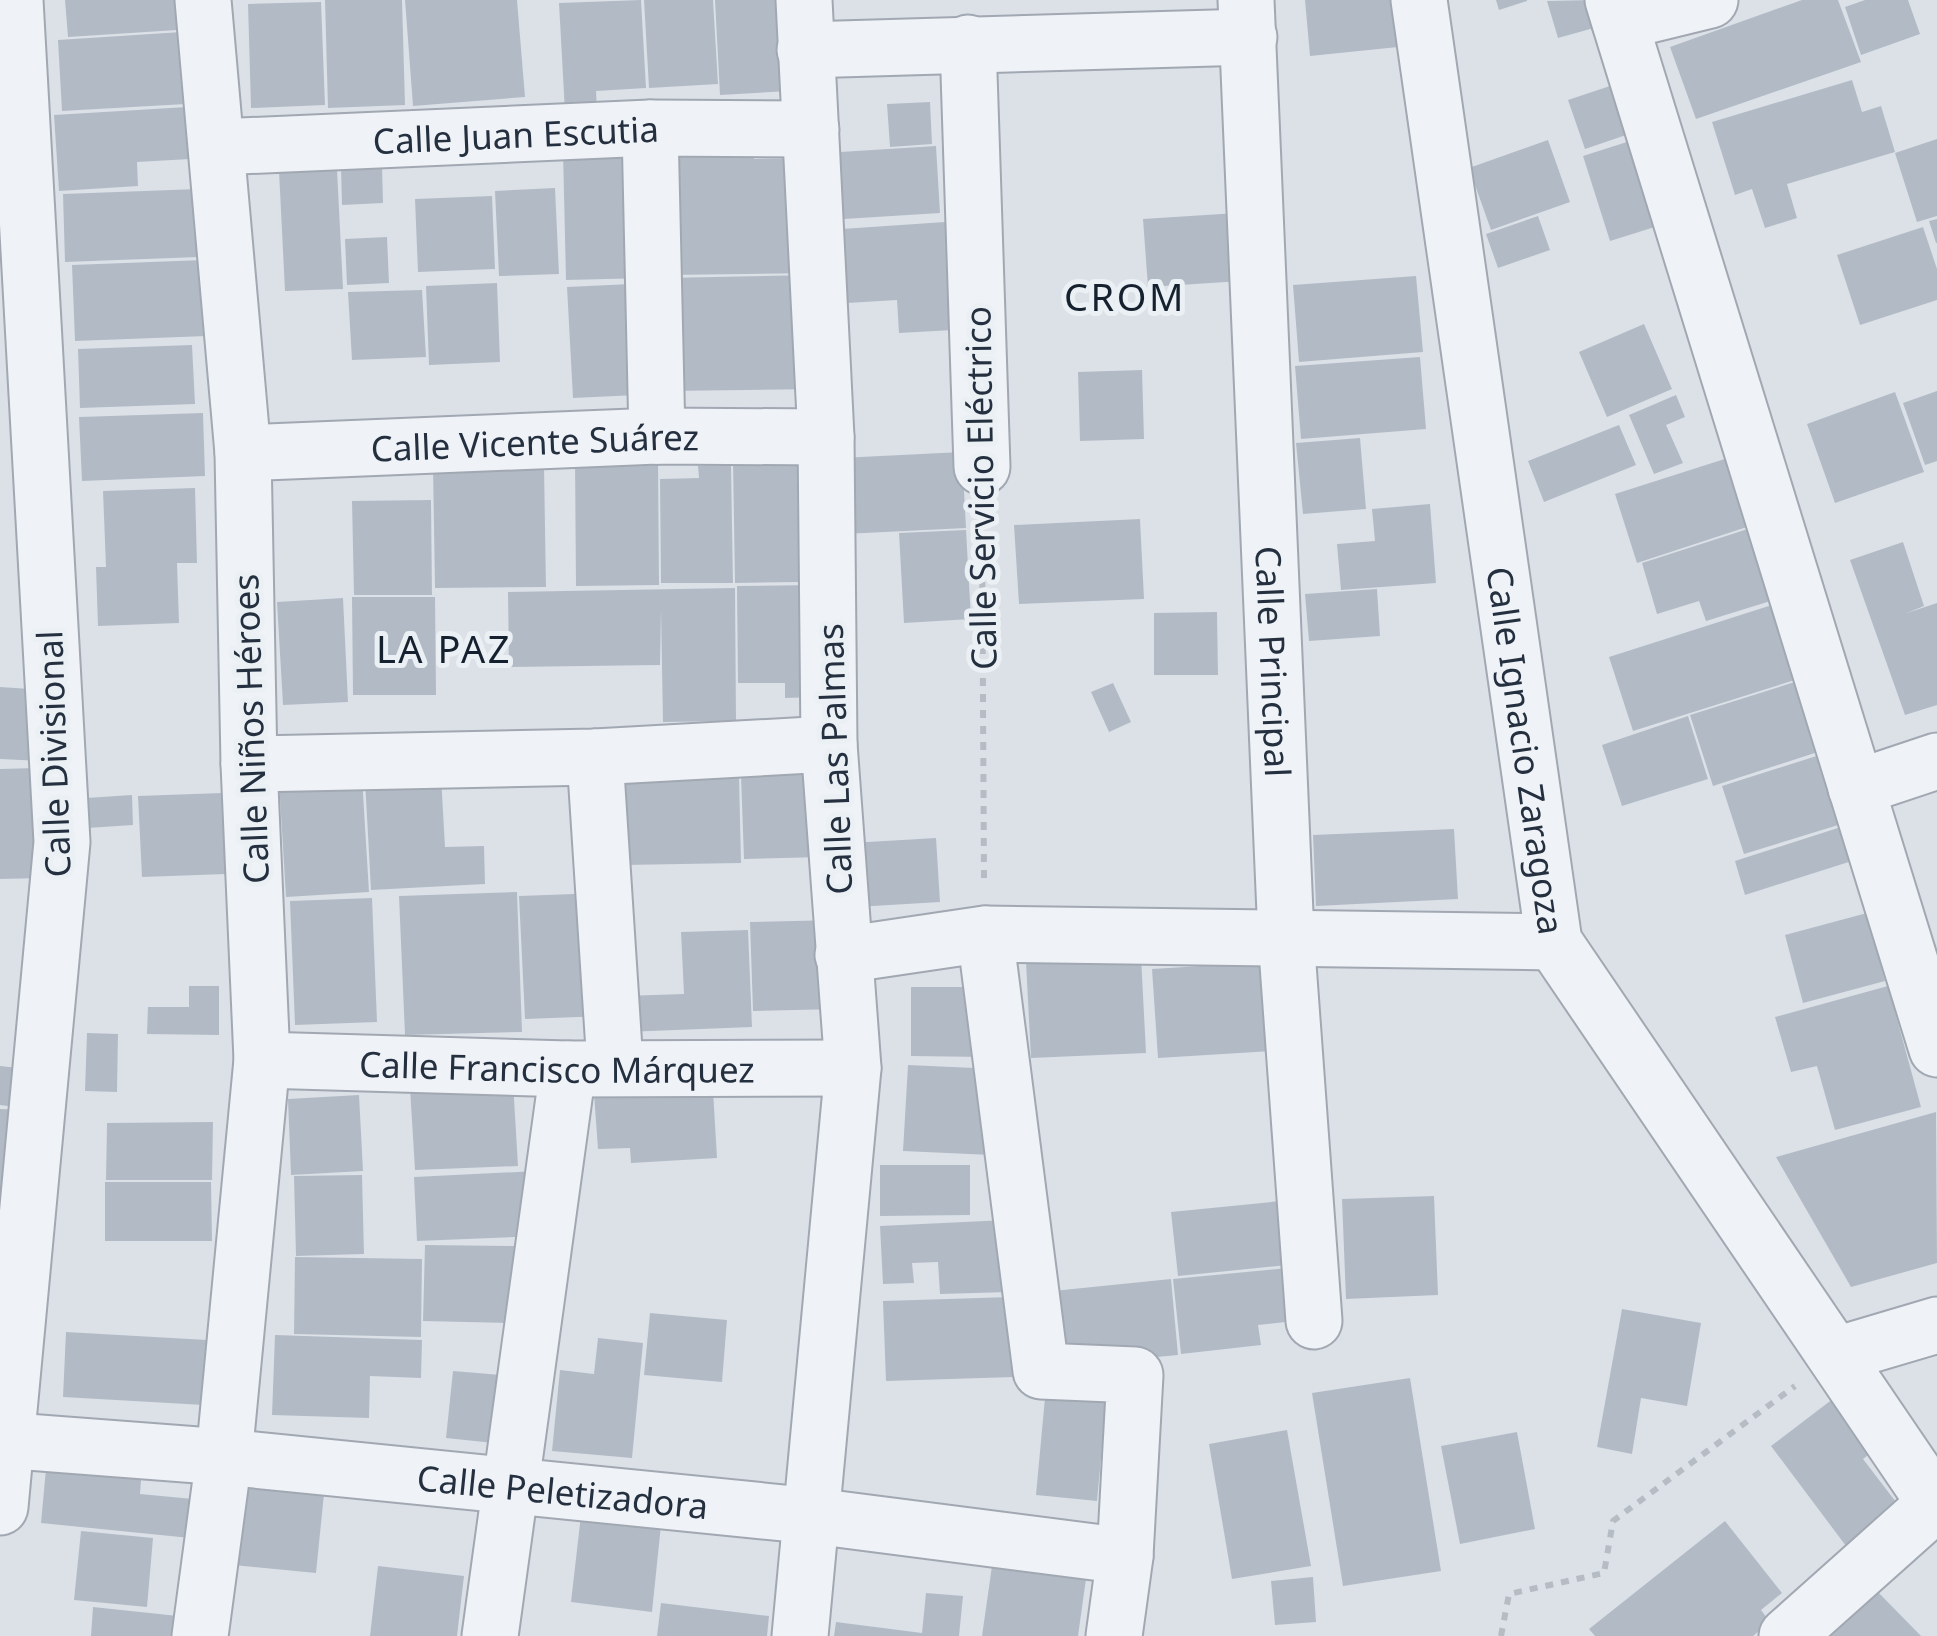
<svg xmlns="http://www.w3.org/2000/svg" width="1937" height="1636" font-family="'Noto Sans',sans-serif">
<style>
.building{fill:#b2bbc5}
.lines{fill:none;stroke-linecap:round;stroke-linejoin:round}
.minor-casing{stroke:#a1a8b2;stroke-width:59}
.path{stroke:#b6bcc3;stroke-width:6;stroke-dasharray:8 8;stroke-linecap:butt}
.minor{stroke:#eff2f6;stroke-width:55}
.labels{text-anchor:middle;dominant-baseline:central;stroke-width:10;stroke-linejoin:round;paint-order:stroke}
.street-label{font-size:35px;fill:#24303f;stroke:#ebf0f5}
.neighbourhood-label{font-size:38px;letter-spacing:2.5px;fill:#162130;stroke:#ebf0f5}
</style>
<rect width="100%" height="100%" fill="#dce1e8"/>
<path class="building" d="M65,0H174L177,30L68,37Z
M325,0H402L405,105L328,108Z
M405,0H517L525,97L413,106Z
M641,0L646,88L596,91L597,110L565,112L559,3Z
M644,0H713L718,84L649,88Z
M715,0H783L788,91L720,95Z
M1305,0H1394L1398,47L1310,56Z
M1496,0H1527V1L1499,10Z
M1594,0L1601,26L1558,38L1547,1Z
M1802,0H1838L1861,62L1696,119L1670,47Z
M1865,0H1908L1920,34L1861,55L1845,7Z
M321,2L325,105L251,108L248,4Z
M182,32L186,104L62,111L58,40Z
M1852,80L1862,112L1881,106L1895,152L1787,184L1797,218L1765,228L1752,189L1735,195L1712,122Z
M1616,84L1632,133L1585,149L1568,100Z
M930,102L932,144L890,147L887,104Z
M187,107L190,159L137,162L138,186L59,191L54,115Z
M1937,139V216L1917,222L1895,153Z
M1548,140L1570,202L1491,230L1469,168Z
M1630,141L1658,226L1610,241L1583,156Z
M936,146L940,213L828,220L824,153Z
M645,150L648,278L566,280L563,151Z
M754,150V159L810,158L813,273L668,275L664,152Z
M382,166L383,203L342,205L341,167Z
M337,169L343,289L285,291L279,171Z
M555,188L559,274L499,276L495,191Z
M198,189L199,257L65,262L63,194Z
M492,196L495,269L418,272L415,199Z
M1237,213L1242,281L1148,287L1143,219Z
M1538,216L1550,250L1498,268L1486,234Z
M1937,219V243H1936L1929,221Z
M945,222L953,330L899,333L897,300L831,304L827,230Z
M1923,227L1937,269V300L1860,325L1837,255Z
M387,237L389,283L347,285L345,239Z
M204,260L207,336L75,341L72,265Z
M816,275L819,389L667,391L664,278Z
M1416,276L1423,352L1299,362L1293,285Z
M497,283L500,362L429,365L426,286Z
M631,284L637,395L573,398L567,287Z
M422,290L426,357L352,360L348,292Z
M1644,324L1672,389L1607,417L1579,352Z
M192,345L195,404L80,408L78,349Z
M1420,357L1426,429L1301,439L1295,366Z
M1142,370L1144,439L1080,441L1078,372Z
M1937,391V461L1925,465L1903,403Z
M1895,392L1924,472L1835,503L1807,424Z
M1676,395L1685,417L1666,425L1683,463L1654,474L1629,415Z
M203,413L205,476L82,481L79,417Z
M1619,425L1636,465L1544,502L1528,461Z
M1360,438L1366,509L1303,514L1296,443Z
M962,452L966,528L844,534L840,458Z
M1734,456L1756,524L1637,563L1615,494Z
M658,457L659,585L576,586L575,458Z
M733,461H797L799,582L735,583Z
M731,465L733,583H661L660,479L699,478L698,466Z
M433,466H544L546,587L435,588Z
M195,488L197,563H177L179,623L98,626L96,567H106L103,491Z
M431,500L432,595H354L352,501Z
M1430,504L1436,583L1341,590L1337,544L1375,541L1372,509Z
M1140,519L1144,599L1019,604L1014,525Z
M1754,527L1777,599L1706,621L1699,601L1657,614L1642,563Z
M966,530L971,619L904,623L899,533Z
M1903,542L1924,606L1907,613L1937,603V705L1905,715L1850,560Z
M815,585L816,697L785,698V683H738L737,586Z
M735,588L736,721L663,722L661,610L660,665L509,667L508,592Z
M1377,589L1380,636L1309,641L1305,594Z
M352,597H435L436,695H353Z
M343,598L348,702L283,705L277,602Z
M1775,604L1798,679L1633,731L1609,657Z
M1217,612L1218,675H1154V613Z
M1798,681L1821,751L1713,786L1690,715Z
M1113,683L1131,722L1109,732L1091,692Z
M0,687L46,690L42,761L0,759Z
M1688,716L1708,779L1622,806L1602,745Z
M1826,753L1848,822L1744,854L1722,786Z
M37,768L42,878L0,879V769Z
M820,774L823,857L744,859L741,776Z
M739,775L741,863L623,865L621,778Z
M441,776L445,847L484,846L485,884L371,890L365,780Z
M362,777L369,892L286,897L279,781Z
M222,793L226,874L142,877L138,796Z
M132,795L133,825L87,828L86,798Z
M1844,826L1855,860L1745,895L1735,861Z
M1454,829L1458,899L1316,906L1313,835Z
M936,838L940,902L856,907L851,843Z
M517,892L522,1032L405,1035L399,896Z
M601,893L605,1016L525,1019L519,896Z
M372,898L377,1022L295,1025L290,901Z
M1867,913L1885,981L1803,1003L1785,935Z
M837,920L839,1009L753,1011L750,922Z
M748,930L752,1027L625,1032L623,996L684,994L681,932Z
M1141,956L1146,1053L1031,1058L1026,962Z
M1266,962L1272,1051L1158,1058L1152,969Z
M189,986H219V1035L147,1034L148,1007H189Z
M1888,986L1921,1107L1835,1130L1817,1066L1791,1072L1775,1017Z
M911,987H984V1057L911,1056Z
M87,1033L118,1034L117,1092L85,1091Z
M908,1065L996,1069L991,1155L903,1151Z
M0,1066L18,1068L15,1107L0,1105Z
M712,1073L717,1158L631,1163L630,1148L598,1149L593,1080Z
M513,1082L518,1166L415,1170L410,1088Z
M359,1095L363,1171L291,1175L288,1099Z
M0,1109L26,1110L20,1201L0,1199Z
M1936,1112L1937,1263L1851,1287L1776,1157Z
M213,1122L212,1180H106L107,1123Z
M880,1165H970V1215L880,1216Z
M537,1171L541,1236L417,1241L414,1177Z
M362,1175L364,1254L296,1256L294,1176Z
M105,1182H211L212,1241H105Z
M1434,1196L1438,1295L1346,1299L1342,1199Z
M1281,1201L1288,1265L1178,1276L1171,1212Z
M1006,1220L1009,1292L940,1294L938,1262L912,1263L914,1283L883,1284L880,1226Z
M425,1245L514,1246L513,1323L423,1321Z
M295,1257L422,1259L421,1337L294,1334Z
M1298,1267L1303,1320L1258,1325L1261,1345L1181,1354L1173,1279Z
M1171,1279L1178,1355L1061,1366L1053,1291Z
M1011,1297L1014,1377L886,1381L883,1301Z
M1622,1309L1701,1323L1687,1406L1641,1398L1632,1454L1597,1447Z
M650,1313L727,1320L722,1382L644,1375Z
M66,1332L207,1340L204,1405L63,1397Z
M275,1335L422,1340L421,1378L370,1376L369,1418L272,1415Z
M598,1338L643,1343L632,1458L552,1451L560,1370L594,1374Z
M453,1371L501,1375L494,1443L446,1438Z
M1047,1376L1108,1382L1097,1501L1036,1495Z
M1410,1378L1441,1571L1343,1586L1312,1393Z
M1838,1395L1877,1448L1863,1459L1899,1506L1846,1546L1771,1446Z
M1287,1430L1311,1566L1232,1579L1209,1444Z
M1517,1432L1535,1529L1460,1544L1441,1446Z
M47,1458L142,1467L140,1494L204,1500L200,1539L41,1523Z
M243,1476L325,1484L316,1573L234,1565Z
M581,1515L661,1525L652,1612L571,1602Z
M1725,1521L1782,1593L1761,1610L1770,1622L1753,1636H1595L1589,1629Z
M81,1531L153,1538L147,1607L74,1600Z
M378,1566L464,1576L457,1636H370Z
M992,1566L1086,1579L1078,1636H982Z
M1313,1577L1316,1622L1275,1625L1271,1581Z
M1875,1589L1921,1636H1826Z
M926,1593L963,1596L959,1636H834L836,1622L922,1633Z
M661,1603L769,1616L767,1636H657Z
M93,1607L178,1616L176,1636H91Z"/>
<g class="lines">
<defs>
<g id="minor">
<path id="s1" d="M1246,0L1286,937L1314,1321"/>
<path id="s2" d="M1419,0L1554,942L1937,1506"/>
<path d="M1613,0L1937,1049"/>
<path d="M1620,22L1710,0"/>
<path d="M968,43L982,467"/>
<path d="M805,50L1249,37"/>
<path d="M650,128L657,436"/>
<path id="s3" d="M218,147L650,128L811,129"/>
<path id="s4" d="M243,453L657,436L826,437"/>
<path d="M595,757L615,1065"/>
<path d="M249,764L595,757L829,744"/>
<path d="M1856,788L1937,761"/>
<path d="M985,934L1041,1371L1135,1375L1125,1556L1114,1636"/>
<path d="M843,955L985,934L1554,942"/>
<path id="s5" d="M262,1060L568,1069L853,1068"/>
<path d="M1836,1355L1937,1325"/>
<path id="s6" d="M0,1440L224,1457L814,1516L1125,1556"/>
<path d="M0,1507L62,842L15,0"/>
<path d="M200,1636L224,1457L262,1060L249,764L243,453L203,0"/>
<path d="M490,1636L568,1069"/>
<path d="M800,1636L853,1068L829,744L826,437L804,0"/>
<path d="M1787,1636L1935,1504"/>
</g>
</defs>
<use href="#minor" class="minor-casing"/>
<path class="path" d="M982,518L984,880
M1501,1636L1509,1594L1604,1573L1613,1521L1795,1386"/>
<use href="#minor" class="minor"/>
</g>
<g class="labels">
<g class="street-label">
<text stroke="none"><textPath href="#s3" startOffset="298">Calle Juan Escutia</textPath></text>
<text stroke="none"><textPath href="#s4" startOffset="292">Calle Vicente Suárez</textPath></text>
<text transform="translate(980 488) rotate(-91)">Calle Servicio Eléctrico</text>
<text stroke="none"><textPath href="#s1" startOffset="662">Calle Principal</textPath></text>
<text transform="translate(250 729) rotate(-92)">Calle Niños Héroes</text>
<text stroke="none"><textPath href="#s2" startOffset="758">Calle Ignacio Zaragoza</textPath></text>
<text transform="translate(53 754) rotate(-92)">Calle Divisional</text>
<text transform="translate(834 759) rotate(-92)">Calle Las Palmas</text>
<text stroke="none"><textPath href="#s5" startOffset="295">Calle Francisco Márquez</textPath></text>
<text stroke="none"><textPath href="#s6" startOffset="565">Calle Peletizadora</textPath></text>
</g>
<g class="neighbourhood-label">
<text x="1125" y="296">CROM</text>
<text x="444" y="648">LA PAZ</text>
</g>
</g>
</svg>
